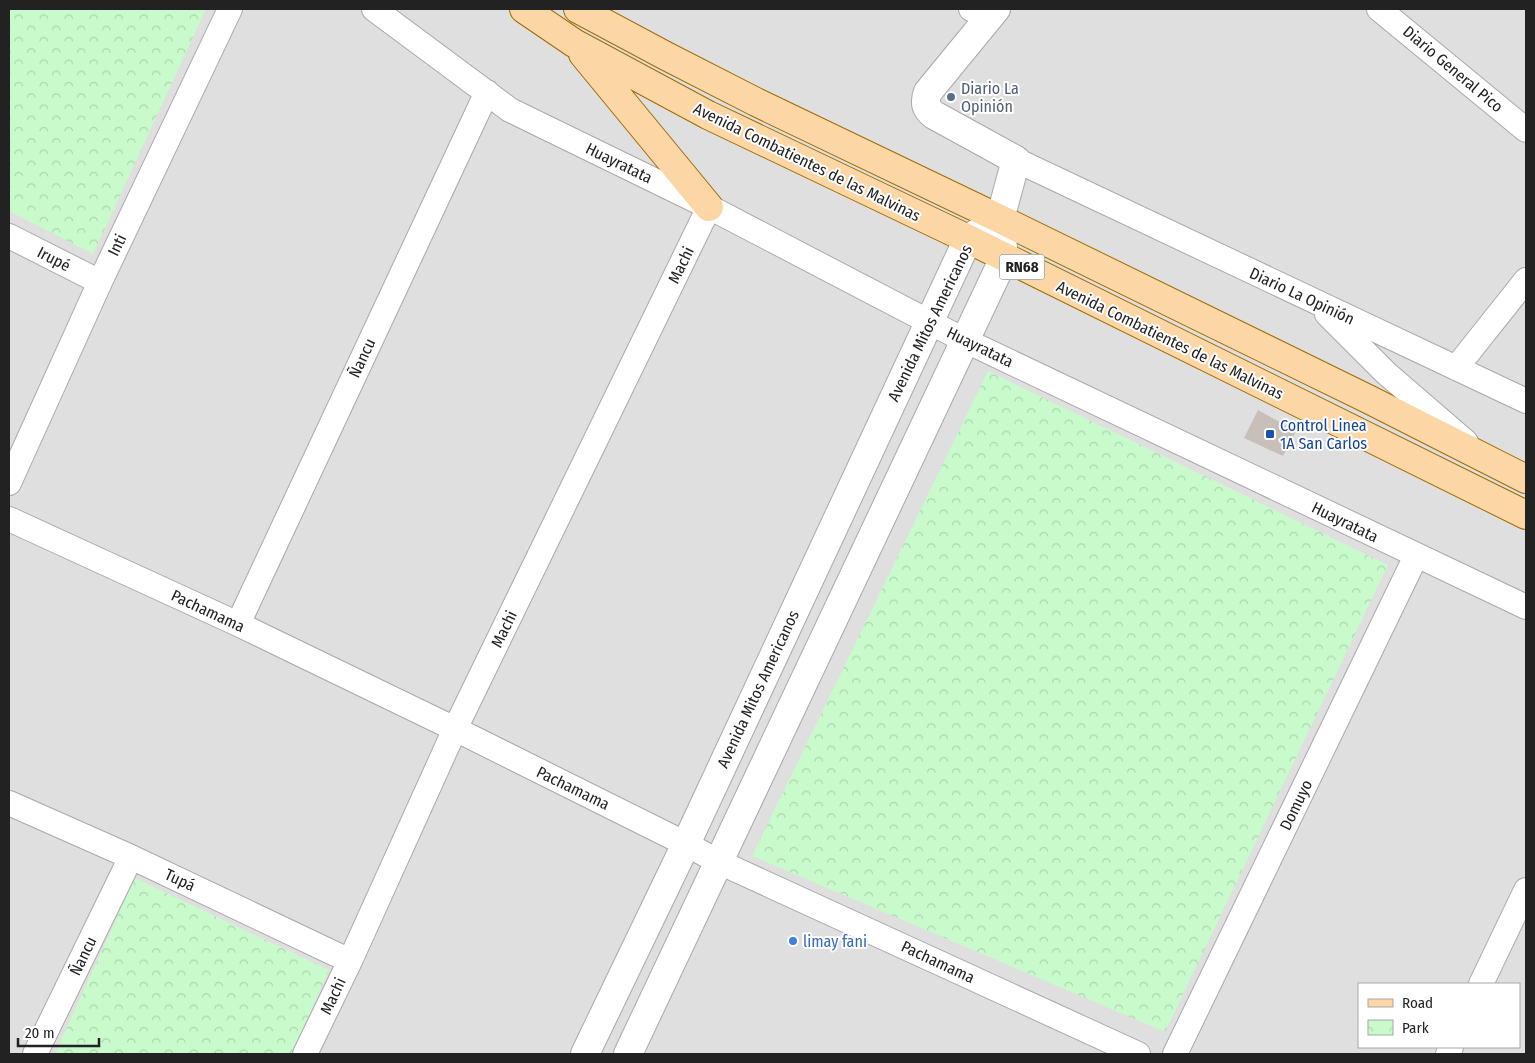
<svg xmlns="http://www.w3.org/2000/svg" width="1535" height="1063" font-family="'Fira Sans Condensed',sans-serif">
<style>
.residential{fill:#e0dfdf;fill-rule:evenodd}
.park{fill:url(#park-crowns)}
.building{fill:#c7bfb8}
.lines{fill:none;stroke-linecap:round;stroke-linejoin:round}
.minor-casing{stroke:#a9a9a9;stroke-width:26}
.tertiary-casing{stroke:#a9a9a9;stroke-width:30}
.primary-casing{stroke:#a06b00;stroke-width:30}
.minor{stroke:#fff;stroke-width:24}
.tertiary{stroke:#fff;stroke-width:28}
.primary{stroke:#fcd6a4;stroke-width:28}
.service-dot{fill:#5c6f8a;stroke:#fff;stroke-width:2}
.transit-dot{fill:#1a4fb4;stroke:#fff;stroke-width:2}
.shop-dot{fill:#3f7fe0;stroke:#fff;stroke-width:2}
.labels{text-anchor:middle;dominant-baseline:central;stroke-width:4;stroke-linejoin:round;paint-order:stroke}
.shield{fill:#fff;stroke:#646464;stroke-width:1}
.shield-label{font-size:15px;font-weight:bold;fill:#222}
.street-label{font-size:16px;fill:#222;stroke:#fff}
.service-label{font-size:16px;fill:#4e5e75;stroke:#fff;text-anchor:start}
.transit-label{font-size:16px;fill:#164399;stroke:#fff;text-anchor:start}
.shop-label{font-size:16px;fill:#366cbe;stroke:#fff;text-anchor:start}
</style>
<defs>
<pattern id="park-crowns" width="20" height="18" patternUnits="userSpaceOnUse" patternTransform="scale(1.25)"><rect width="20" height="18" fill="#c8facc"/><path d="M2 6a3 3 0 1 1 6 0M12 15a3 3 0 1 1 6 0" fill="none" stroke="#acd6af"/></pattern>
</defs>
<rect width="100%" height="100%" fill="#f2efe9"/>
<path class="residential" d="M9,9H1526V1054H9ZM1359,984H1519V1047H1359Z"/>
<path class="park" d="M9,9H206L93,254L9,211Z
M988,371L1388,565L1165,1032L752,856Z
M135,878L329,970L292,1054H55Z"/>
<path class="building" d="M1258,410L1296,431L1283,456L1244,438Z"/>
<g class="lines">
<defs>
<path id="minor" d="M374,9L510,110L709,207L964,340L1526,607
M971,9L988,18
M1379,9L1526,130
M1016,160L1526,401
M9,236L100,282
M1327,314L1386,373L1466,442
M1456,368L1526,280
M9,483L100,282L230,9
M9,519L238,624L455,729L686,844L719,862L1138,1054
M238,624L487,92
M9,803L131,857L350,961
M1481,984L1526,890
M35,1054L131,857
M305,1054L350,961L455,729L709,207
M1175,1054L1416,556
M1448,1054L1451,1047"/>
<path id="tertiary" d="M585,1054L686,844L968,239L988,226
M628,1054L1004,258L1000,219L1016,160L934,115C926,109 924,102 928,92L996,9"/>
<path id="primary" d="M524,9L574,43L708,115L968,239L1526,515
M578,9L666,56L756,102L1000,219L1368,399L1526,479
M583,54L709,207"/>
</defs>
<use href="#minor" class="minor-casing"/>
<use href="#tertiary" class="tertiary-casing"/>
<use href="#primary" class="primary-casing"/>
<use href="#minor" class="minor"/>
<use href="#tertiary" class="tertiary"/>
<use href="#primary" class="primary"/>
</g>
<circle class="service-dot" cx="951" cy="97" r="5"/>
<rect class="transit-dot" x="1265" y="429" width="10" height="10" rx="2.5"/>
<circle class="shop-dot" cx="793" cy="941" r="5"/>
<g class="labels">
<rect class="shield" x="999.5" y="254.5" width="45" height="25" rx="4"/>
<g class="shield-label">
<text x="1022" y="267">RN68</text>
</g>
<g class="street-label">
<text transform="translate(1453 69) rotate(40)">Diario General Pico</text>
<text transform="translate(807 162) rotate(26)">Avenida Combatientes de las Malvinas</text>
<text transform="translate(619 163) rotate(26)">Huayratata</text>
<text transform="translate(117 245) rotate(-64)">Inti</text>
<text transform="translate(54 259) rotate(27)">Irupé</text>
<text transform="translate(681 265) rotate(-64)">Machi</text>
<text transform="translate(1302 296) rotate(25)">Diario La Opinión</text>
<text transform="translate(930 323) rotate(-64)">Avenida Mitos Americanos</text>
<text transform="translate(1170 340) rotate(26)">Avenida Combatientes de las Malvinas</text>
<text transform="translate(980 347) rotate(26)">Huayratata</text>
<text transform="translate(362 358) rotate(-65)">Ñancu</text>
<text transform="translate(1345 522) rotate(26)">Huayratata</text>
<text transform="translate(208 611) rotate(25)">Pachamama</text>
<text transform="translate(504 629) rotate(-64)">Machi</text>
<text transform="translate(758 689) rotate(-65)">Avenida Mitos Americanos</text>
<text transform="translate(573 788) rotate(26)">Pachamama</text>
<text transform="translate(1296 805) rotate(-64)">Domuyo</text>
<text transform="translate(180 880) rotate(25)">Tupá</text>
<text transform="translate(83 956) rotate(-64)">Ñancu</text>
<text transform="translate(938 962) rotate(25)">Pachamama</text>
<text transform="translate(333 996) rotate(-65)">Machi</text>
</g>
<g class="service-label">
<text x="961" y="88">Diario La<tspan x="961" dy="18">Opinión</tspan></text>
</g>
<g class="transit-label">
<text x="1280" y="425">Control Linea<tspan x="1280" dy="18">1A San Carlos</tspan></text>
</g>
<g class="shop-label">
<text x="803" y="941">limay fani</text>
</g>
</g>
<rect width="1535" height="1063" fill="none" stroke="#222222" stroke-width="20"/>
<rect x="1358" y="983" width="162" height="65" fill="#ffffff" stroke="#a7a7a7"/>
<rect x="1368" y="999" width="25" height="8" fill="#fcd6a4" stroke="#a7a7a7"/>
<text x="1402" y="1008" font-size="15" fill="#222222">Road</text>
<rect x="1368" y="1020" width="25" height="15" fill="url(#park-crowns)" stroke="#a7a7a7"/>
<text x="1402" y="1033" font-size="15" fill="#222222">Park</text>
<path d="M18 1038v8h81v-8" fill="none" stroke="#222222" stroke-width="2.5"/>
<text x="25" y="1038" font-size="15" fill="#222222" stroke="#ffffff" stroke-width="4" paint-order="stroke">20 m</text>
</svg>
